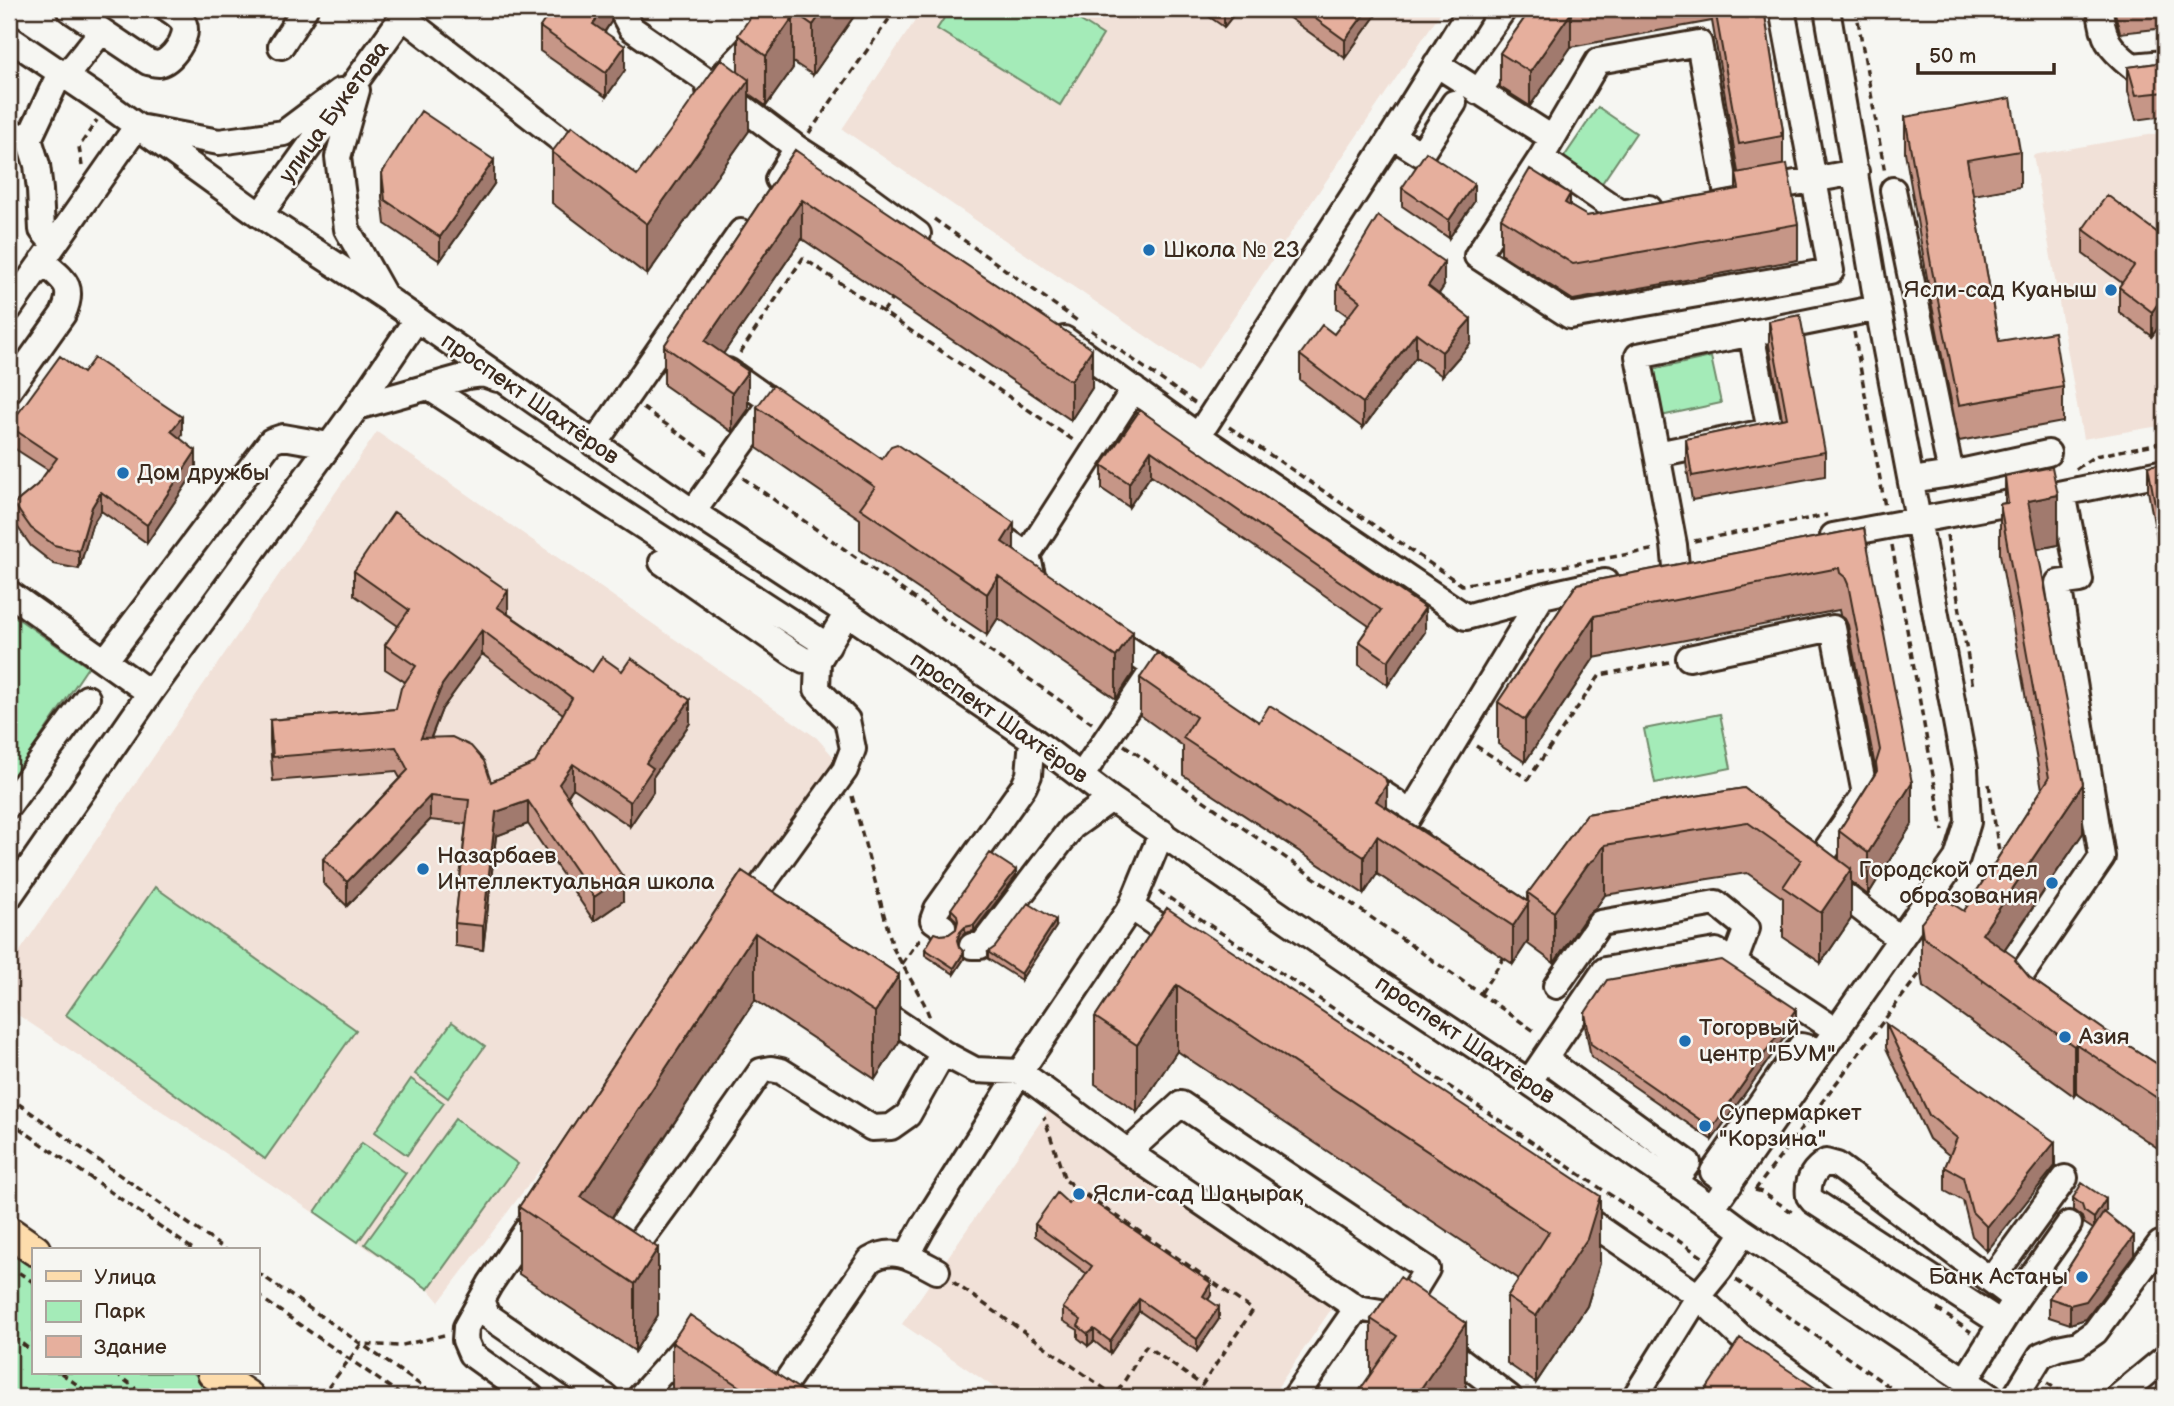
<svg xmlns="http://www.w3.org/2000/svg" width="2174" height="1406" font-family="'Balsamiq Sans',sans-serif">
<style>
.built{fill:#f1e1d8}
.green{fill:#a4ebb8;stroke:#708a6b;stroke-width:2}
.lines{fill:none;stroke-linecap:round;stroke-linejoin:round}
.minor-casing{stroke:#3b2a1e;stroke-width:30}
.major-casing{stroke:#3b2a1e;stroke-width:35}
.path{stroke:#3b2a1e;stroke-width:3.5;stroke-dasharray:7 5;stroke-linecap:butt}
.minor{stroke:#f6f6f2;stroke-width:24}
.major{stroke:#fddcac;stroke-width:30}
.wall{fill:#c69687;stroke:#3b2a1e;stroke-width:2;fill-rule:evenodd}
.shaded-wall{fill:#a17a6e;stroke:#3b2a1e;stroke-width:2}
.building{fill:#e6af9d;stroke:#3b2a1e;stroke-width:2;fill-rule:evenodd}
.poi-dot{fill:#1f6fb2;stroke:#f6f6f2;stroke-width:2.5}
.labels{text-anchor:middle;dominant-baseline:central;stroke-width:5;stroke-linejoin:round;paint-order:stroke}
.street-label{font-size:23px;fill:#3b2a1e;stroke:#f6f6f2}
.poi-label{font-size:23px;fill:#3b2a1e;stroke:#f6f6f2;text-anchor:start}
</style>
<rect width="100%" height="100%" fill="#f6f6f2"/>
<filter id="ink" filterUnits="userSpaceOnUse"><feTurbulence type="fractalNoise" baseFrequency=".0143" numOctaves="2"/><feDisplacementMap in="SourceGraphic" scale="14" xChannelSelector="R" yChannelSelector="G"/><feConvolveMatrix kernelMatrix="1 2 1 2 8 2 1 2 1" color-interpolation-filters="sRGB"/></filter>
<g filter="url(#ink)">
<path class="built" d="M923,9H1443L1197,371L842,129Z
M2165,132V425L2083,439L2033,155Z
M377,432L817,738L845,770L439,1302L428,1289L9,1009V967Z
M1048,1111L1332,1308L1271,1397H1008L902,1324Z"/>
<path class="green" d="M950,9H1062L1103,35L1060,105L937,29Z
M1598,107L1636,133L1598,189L1560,163Z
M1711,357L1721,403L1661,416L1651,370Z
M14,616L88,667L11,781L9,780V624Z
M1720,714L1731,768L1655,783L1644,729Z
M155,887L356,1030L265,1159L66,1015Z
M452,1022L485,1046L448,1098L415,1074Z
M411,1079L444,1103L407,1155L375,1132Z
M455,1119L518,1164L428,1289L365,1244Z
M362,1143L406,1173L358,1242L315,1212Z
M9,1244L33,1261V1373H193L228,1397H9Z"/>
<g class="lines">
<defs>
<path id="minor" d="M69,9L148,62C152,63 155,64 159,64C172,61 189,37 184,24C181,17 174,13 168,9
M628,9L625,17L631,28L713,85L797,148
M2100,9C2103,39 2108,47 2132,66L2165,63
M402,16L587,160
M9,38L108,105L260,215L385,297L693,512L847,613L1032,739L1111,799L1366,974L1529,1082L1712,1208L1744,1232L1990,1397
M281,46L305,9
M1436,64L1552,138
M65,77L101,32
M357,90L338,157L347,229L383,293
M709,90L786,9
M1478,92L1537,9
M144,128L219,142L284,133L340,91
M9,132L29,139
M1392,136L1421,154L1454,103
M1541,158L1598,61L1699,43L1727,195
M778,179L797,148L828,168L918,234
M1757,190L1856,172
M1893,190L1951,474L1911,480
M1649,208L1621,213L1541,158L1477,256L1570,316L1831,271L1782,9
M260,215L408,9
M54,244L42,230L40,190L37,165L29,139L60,73
M9,309L137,126
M1751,333L1770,431L1657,454L1638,356L1878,308
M1064,339L1198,436L1466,617L1542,596L1605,582
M428,387L828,646
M9,390L63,314C76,284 63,280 42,261
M357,407L467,376L483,374L498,379
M1198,436L1392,136L1471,9
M594,444L741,232
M1657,454L1674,545L1676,566
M1951,474L2048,453
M693,512L772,402L728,371
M987,527L1027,555L1035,586L1040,589
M1833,536L2063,493L2165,472
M1027,555L1134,389
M662,562L791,652L804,660L818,661
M9,593L150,693
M1107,635L1176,681
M1689,658L1833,628L1865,794L1812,870
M105,661L271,441L283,437L329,445
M1082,775L1155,667
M1360,779L1397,803L1406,835L1417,842
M9,805L87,698
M1403,826L1542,596
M1826,881L1900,939
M9,897L150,693L357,407L416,320
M1131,907L1182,942
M743,911L845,770L853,749L847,720L817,689L818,661L847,613
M943,927L933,920L937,909L1024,786L1029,775L1032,739
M972,946H980L983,944L1072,827L1111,799
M1556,986L1600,923L1716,903L1747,928L1734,963
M2025,996L2013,987L2102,857L2058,583L2080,580L2063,493
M943,1053L975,1070L1020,1072L1128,1152L1357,1308L1399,1315L1407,1320
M1545,1059L1688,1163L1674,1182
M1529,1082L1605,970L1716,951L1837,1031
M1769,1092L1801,1046L1822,1051
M1128,1152L1181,1104L1427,1269L1399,1315
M1730,1184L1713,1172L1769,1092L1788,1099
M1712,1208L1957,858L1968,822L1965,769L1876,297L1827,9
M1573,1210L1698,1296L1740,1336L1824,1397
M907,1256L923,1227L1020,1072L1131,907L1162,832
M624,1263L681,1185L761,1071L771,1069L781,1071L872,1128L891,1127L908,1115L943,1053L873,1006
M1991,1280L2065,1178
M481,1300L487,1315L606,1397
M2001,1323L1813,1201L1809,1196C1807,1181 1813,1170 1826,1162L1837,1165L2016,1299
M1442,1346L1509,1397
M1965,1381L2016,1299L2069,1224
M782,1388L870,1260C895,1245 914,1259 937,1271
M531,1397L471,1354L465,1340L466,1327L490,1284L538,1213
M640,1397L690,1341L694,1339
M1295,1397L1357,1308
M1635,1397L1698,1296L1720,1269L1744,1232
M2015,1397L2041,1355L2058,1348L2078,1344L2095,1332L2160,1244
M2118,1397L2165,1358"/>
<path id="major" d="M9,1232L35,1250
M213,1373L249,1397"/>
</defs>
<use href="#minor" class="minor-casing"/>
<use href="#major" class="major-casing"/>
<path class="path" d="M1856,9L1885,173
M809,133L896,9
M82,166L79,147L97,120
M934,219L1079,322
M883,312L894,296
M1091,330L1196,404
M1854,332L1885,507
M740,353L803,258L1076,442
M643,408L708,454
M1229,427L1462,585L1656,549
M2076,469L2095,456L2165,442
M743,478L1092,723
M1947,535L1973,687
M1694,541L1827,515
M1892,545L1943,831
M1124,745L1537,1033
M1476,746L1528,779L1600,675L1669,662
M1989,784L2000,859
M852,796L893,948L924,1003L930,1018
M1159,891L1704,1258
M902,964L922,936
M1481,993L1506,954
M9,1097L226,1250
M9,1121L194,1250
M1755,1190L1923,969
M1755,1190L1762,1192L1793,1213
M9,1266L33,1282
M257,1272L438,1397
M1736,1280L1904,1397
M953,1282L1115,1396L1146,1346L1202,1385L1253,1310L1065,1180L1044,1117
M257,1295L404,1397
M1937,1309L1971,1332
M9,1325L12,1336L33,1352
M61,1373L94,1397
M115,1373L147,1397
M2047,1383L2068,1397
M9,1393L15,1397
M321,1397L361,1344L399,1346L444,1335"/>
<use href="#minor" class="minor"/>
<use href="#major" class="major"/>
</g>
<path class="wall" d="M786,9H859L813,75L793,62V68L766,106L749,94V131L647,275L552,203V152L637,175L738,72V35L786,12Z
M1198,9H1238L1224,27Z
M1277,9H1376V15L1345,58Z
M1531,9H1764L1783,131V164L1798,224V260L1573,300L1501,254V218L1570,206L1587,216L1736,189V173L1738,172L1712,21L1571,47L1530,106L1500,87V53Z
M2114,9H2165V28L2120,33Z
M611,11V22L605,32L625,70L606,97L540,51V27Z
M2165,62V116L2136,120L2128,91V67Z
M1905,117L2020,151V187L1973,195L1999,341L2063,387V422L1959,441L1932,306L1905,152Z
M795,150L1092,388L1071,420L802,239L723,354L748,410L732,432L664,385V346Z
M382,173L494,184L440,261L385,224L382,197Z
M1402,188L1474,202L1449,238L1402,206Z
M2165,223V318L2152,336L2119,312V287L2122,283L2083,254V229L2158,233Z
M1337,283L1444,286L1439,294L1471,343L1442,376L1416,357L1363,428L1300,380V355L1334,334L1348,316L1337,308Z
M1769,321L1825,452V476L1692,500L1686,463V439L1782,419L1769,345Z
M83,373L182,435L180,438L196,470L147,543L101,511L92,525L79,569L54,564L31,546L14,522V504L37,485L48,470L9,445V426Z
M757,407L1014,550L1133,673L1116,699L998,618L987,635L860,550V519L757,448Z
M1140,410L1425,632L1388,685L1359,665V641L1369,626L1151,475L1129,507L1102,489V465Z
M2165,463V582L2148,491V466Z
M2005,476L2058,545L2037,549L2083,833L2005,950L2029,977L2103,1029L2165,1069V1156L2159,1152V1149L2076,1093L2074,1096L1923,987L1921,973V923L1964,911L2042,789L2000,554V504L2005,503Z
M1864,528L1912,824L1868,895L1851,882V919L1821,963L1783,937V898L1747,873L1605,895L1595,909L1588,914L1554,963L1528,944V941L1513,964L1377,874L1364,894L1183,775V746L1140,715V678L1259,722L1528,901V893L1587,814L1744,788L1839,860V831L1876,772L1848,625L1845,619L1840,615L1839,610L1594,658L1525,762L1498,744V702L1577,584Z
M354,571L508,614L592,672L690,723L653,777V792L630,826L573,788L568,796L623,901L594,921L528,824L496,836L483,950L455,946V923L466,824L430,820L347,906L323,883V859L400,778L396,771L273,781L270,743V720L396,709L405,682L385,669V645L398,626L354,595ZM482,654L563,714L535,763L491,782L431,738L442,709Z
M742,871L899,975V1042L875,1079L755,1000L612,1218L658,1315L635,1351L519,1274V1207Z
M1016,876L974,931L965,933L960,938L958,944L964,959L954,974L925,955V949L941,935L949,934L956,929L957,921L951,915V909Z
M1167,908L1600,1263L1587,1306L1536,1383L1507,1363V1297L1519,1279L1177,1051L1137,1112L1095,1084V1017Z
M1056,927L1021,980L988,959V952Z
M1585,1013L1796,1021L1712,1140L1591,1057L1585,1026Z
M1886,1024L2055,1166L1987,1251L1972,1236L1963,1201L1945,1191V1167L1950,1156L1929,1139L1886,1048Z
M2073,1198L2106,1211L2105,1213L2134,1255L2086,1319L2070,1324L2049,1317V1298L2093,1229L2084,1223L2082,1217L2073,1210Z
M1069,1204L1211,1295L1208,1300L1219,1319L1197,1351L1139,1311L1110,1354L1094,1341L1088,1346L1078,1338V1330L1063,1321V1308L1087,1274L1035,1236V1224Z
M1400,1277L1466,1397L1371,1373V1319Z
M672,1342L811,1397H672Z"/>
<path class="shaded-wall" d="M604,9H612L611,22L593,48V24Z
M824,9H859L813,75V25Z
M1224,9H1238L1224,27Z
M1368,9H1376V15L1345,58V40Z
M1571,13V47L1530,106V72Z
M793,17V68L766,106V56Z
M625,46V70L606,97V73Z
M749,80V131L647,275V224Z
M494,160V184L440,261V237Z
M1474,184V202L1449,238V220Z
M1570,194V230L1565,203Z
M802,200V239L708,376L705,341Z
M1444,262V286L1428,310V286Z
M2165,293V318L2152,336V312Z
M1471,319V343L1442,376V352Z
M1416,333V357L1363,428V403Z
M1092,349V388L1071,420V381Z
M748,371V410L732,432V393Z
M182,417V435L171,450V431Z
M1151,450V475L1129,507V483Z
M196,451V470L147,543V525Z
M101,492V511L92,525L79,569V551L92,507Z
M2058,495V545L2028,551V501Z
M1014,523V564L1002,542Z
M998,576V618L987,635V594Z
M508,591V615L497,607Z
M1425,608V632L1388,685V661Z
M1594,616V658L1525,762V720Z
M482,630V654L442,709L421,762V738L442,685Z
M1133,632V673L1116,699V657Z
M690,700V723L653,777V792L630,826V802L646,763Z
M573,764V788L559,808V784Z
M1912,783V824L1868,895V853Z
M1387,784V822L1377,837V874L1364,894V857L1376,801Z
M2083,784V833L1983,981L1982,934Z
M430,796V820L347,906V882Z
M528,801V824L496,836L483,950V926L496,812Z
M1605,845V895L1595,909L1588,914L1554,963V912L1588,864Z
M1851,869V919L1821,963V913Z
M1016,870V876L974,931V925Z
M623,877V901L594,921V897Z
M1528,903V941L1513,964V926Z
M1056,920V927L1021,980V974Z
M965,927V933L960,938L957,947V940L960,932Z
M755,933V1000L588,1253L581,1197Z
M964,952V959L954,974V968Z
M899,975V1042L875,1079V1012Z
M1177,985V1051L1137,1112V1045Z
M1796,1009V1021L1712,1140V1128Z
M2076,1044V1093L2074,1096V1046Z
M2055,1142V1166L1987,1251V1227Z
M1600,1196V1263L1587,1306L1536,1383V1316Z
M2106,1199V1211L2094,1230V1218Z
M2134,1236V1255L2086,1319L2070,1324V1305Z
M658,1248V1315L635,1351V1284Z
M1211,1283V1295L1203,1308V1296Z
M1139,1299V1311L1110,1354V1341Z
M1219,1307V1319L1197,1351V1339Z
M1466,1323V1397H1415Z
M1094,1329V1341L1088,1346V1334Z"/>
<path class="building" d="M552,9H604L593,24L625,46L606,73L540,27Z
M758,9H781L793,17L766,56L738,35L752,15Z
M790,9H824L813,25Z
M1302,9H1368L1345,40Z
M1531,9H1593L1571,13L1530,72L1500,53Z
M1715,9H1764L1783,131L1781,132L1782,136L1739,144Z
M721,59L749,80L647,224L552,152L572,126L637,175L673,127Z
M2165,62V92L2136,95L2128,67Z
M2011,98L2020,151L1967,160L1999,341L2054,332L2063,387L1959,405L1932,270L1905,117Z
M421,111L494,160L440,237L385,200L382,173Z
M795,150L1092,349L1071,381L802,200L705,341L748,371L732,393L664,346Z
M1426,152L1474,184L1449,220L1402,188Z
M1787,164L1798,224L1573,264L1501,218L1530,169L1570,194L1565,203L1587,216L1739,189L1736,173Z
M2107,195L2158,233L2165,223V293L2152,312L2119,287L2134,266L2083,229Z
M1378,216L1444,262L1428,286L1471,319L1442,352L1416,333L1363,403L1300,355L1322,325L1334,334L1360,301L1337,283Z
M1800,315L1825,452L1692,476L1686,439L1787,418L1769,321Z
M60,356L83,373L94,358L182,417L171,431L196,451L147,525L101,492L92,507L79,551L54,545L31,528L14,504L37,485L57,458L9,426Z
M773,385L882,459L891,446L897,444L1014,523L1002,542L1133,632L1116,657L998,576L987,594L860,508L875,487L757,407Z
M1140,410L1425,608L1388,661L1359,641L1381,610L1151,450L1129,483L1102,465Z
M2165,463V558L2148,466Z
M2052,467L2058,495L2028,501L2083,784L1982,934L2016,958L2015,960L2029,977L2103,1029L2165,1069L2164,1072H2165V1106L2159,1102L2160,1100L2076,1044L2074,1046L1923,937L1921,923L1942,897L1964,911L2049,778L2000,504L2008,503L2005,476Z
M394,512L508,591L497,607L592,672L602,657L622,671L631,658L690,700L646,763L653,768L630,802L573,764L559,784L623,877L594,897L528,801L496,812L483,926L455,923L469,800L430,796L347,882L323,859L408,770L396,747L273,757L270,720L396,709L401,688L416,666L385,645L409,610L354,571ZM482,630L572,698L535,763L491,782L484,761L471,746L452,737L421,738L442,685Z
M1864,528L1912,783L1868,853L1839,831L1877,771L1876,763L1880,750L1848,584L1845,577L1840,573L1839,568L1594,616L1525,720L1498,702L1577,584Z
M1157,653L1259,722L1269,706H1271L1385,778L1387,784L1376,801L1529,902L1513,926L1377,836L1364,857L1183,738L1196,717L1140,678Z
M1744,788L1851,869L1821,913L1783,887L1801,860L1747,822L1605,845L1595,859L1588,864L1554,912L1528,893L1587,814Z
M990,853L1016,870L974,925L965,927L960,932L957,940L959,947L964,952L954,968L925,949L935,933L941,935L949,934L956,929L958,921L957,915L951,909Z
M742,871L899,975L875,1012L755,933L581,1197L658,1248L635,1284L519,1207Z
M1028,903L1056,920L1021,974L988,952L995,947Z
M1167,908L1600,1196L1587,1239L1536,1316L1507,1297L1549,1232L1177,985L1137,1045L1095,1017Z
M1722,960L1796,1009L1712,1128L1591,1044L1585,1013L1607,980Z
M1886,1024L2055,1142L1987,1227L1972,1212L1963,1177L1945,1167L1957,1138L1929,1115Z
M2082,1183L2106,1199L2094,1218L2084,1211L2082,1205L2073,1198Z
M1079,1192L1211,1283L1203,1296L1219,1307L1197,1339L1139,1299L1110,1341L1094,1329L1088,1334L1078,1326L1081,1320L1063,1308L1092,1266L1035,1224L1057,1193L1069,1204Z
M2104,1212L2134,1236L2086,1301L2070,1305L2049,1298Z
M1400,1277L1466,1323L1415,1397H1355L1397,1336L1371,1319Z
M690,1315L811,1397H755L672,1342Z
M1740,1338L1829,1397H1701Z"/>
</g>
<g class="poi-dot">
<circle cx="1149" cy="250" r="7"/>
<circle cx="2111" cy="290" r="7"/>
<circle cx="123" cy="473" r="7"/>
<circle cx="423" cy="869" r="7"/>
<circle cx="2052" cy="883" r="7"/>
<circle cx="2065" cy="1037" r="7"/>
<circle cx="1685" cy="1041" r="7"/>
<circle cx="1705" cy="1126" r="7"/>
<circle cx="1079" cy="1194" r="7"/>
<circle cx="2082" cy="1277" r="7"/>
</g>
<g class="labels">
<g class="street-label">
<text transform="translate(334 112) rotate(-54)">улица Букетова</text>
<text transform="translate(530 399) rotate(35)">проспект Шахтёров</text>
<text transform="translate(999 718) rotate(35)">проспект Шахтёров</text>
<text transform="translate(1465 1040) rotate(34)">проспект Шахтёров</text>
</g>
<g class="poi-label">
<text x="1163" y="250">Школа № 23</text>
<text x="2097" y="290" text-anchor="end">Ясли-сад Куаныш</text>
<text x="137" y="473">Дом дружбы</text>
<text x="437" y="856">Назарбаев<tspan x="437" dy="26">Интеллектуальная школа</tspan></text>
<text x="2038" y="870" text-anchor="end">Городской отдел<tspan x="2038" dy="26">образования</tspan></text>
<text x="1699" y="1028">Тогорвый<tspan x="1699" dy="26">центр "БУМ"</tspan></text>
<text x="2079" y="1037">Азия</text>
<text x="1719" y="1113">Супермаркет<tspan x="1719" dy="26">"Корзина"</tspan></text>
<text x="1093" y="1194">Ясли-сад Шаңырақ</text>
<text x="2068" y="1277" text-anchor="end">Банк Астаны</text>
</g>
</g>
<rect width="2174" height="1406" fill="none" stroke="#f6f6f2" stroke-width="35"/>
<rect x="18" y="18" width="2139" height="1371" fill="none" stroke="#3b2a1e" stroke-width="2.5" filter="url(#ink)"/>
<rect x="32" y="1248" width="228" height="126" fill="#f6f6f2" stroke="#aba49d" stroke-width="2"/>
<rect x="46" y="1271" width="35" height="10" fill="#fddcac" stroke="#aba49d" stroke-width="2"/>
<text x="94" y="1284" font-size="21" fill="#3b2a1e">Улица</text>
<rect x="46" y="1301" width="35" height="21" fill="#a4ebb8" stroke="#aba49d" stroke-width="2"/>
<text x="94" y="1318" font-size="21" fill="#3b2a1e">Парк</text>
<rect x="46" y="1336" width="35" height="21" fill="#e6af9d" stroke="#aba49d" stroke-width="2"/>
<text x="94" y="1354" font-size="21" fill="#3b2a1e">Здание</text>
<path d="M1918 63v10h136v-10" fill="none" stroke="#3b2a1e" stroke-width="3.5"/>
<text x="1929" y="63" font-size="21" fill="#3b2a1e" stroke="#f6f6f2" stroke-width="5" paint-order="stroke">50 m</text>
</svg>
